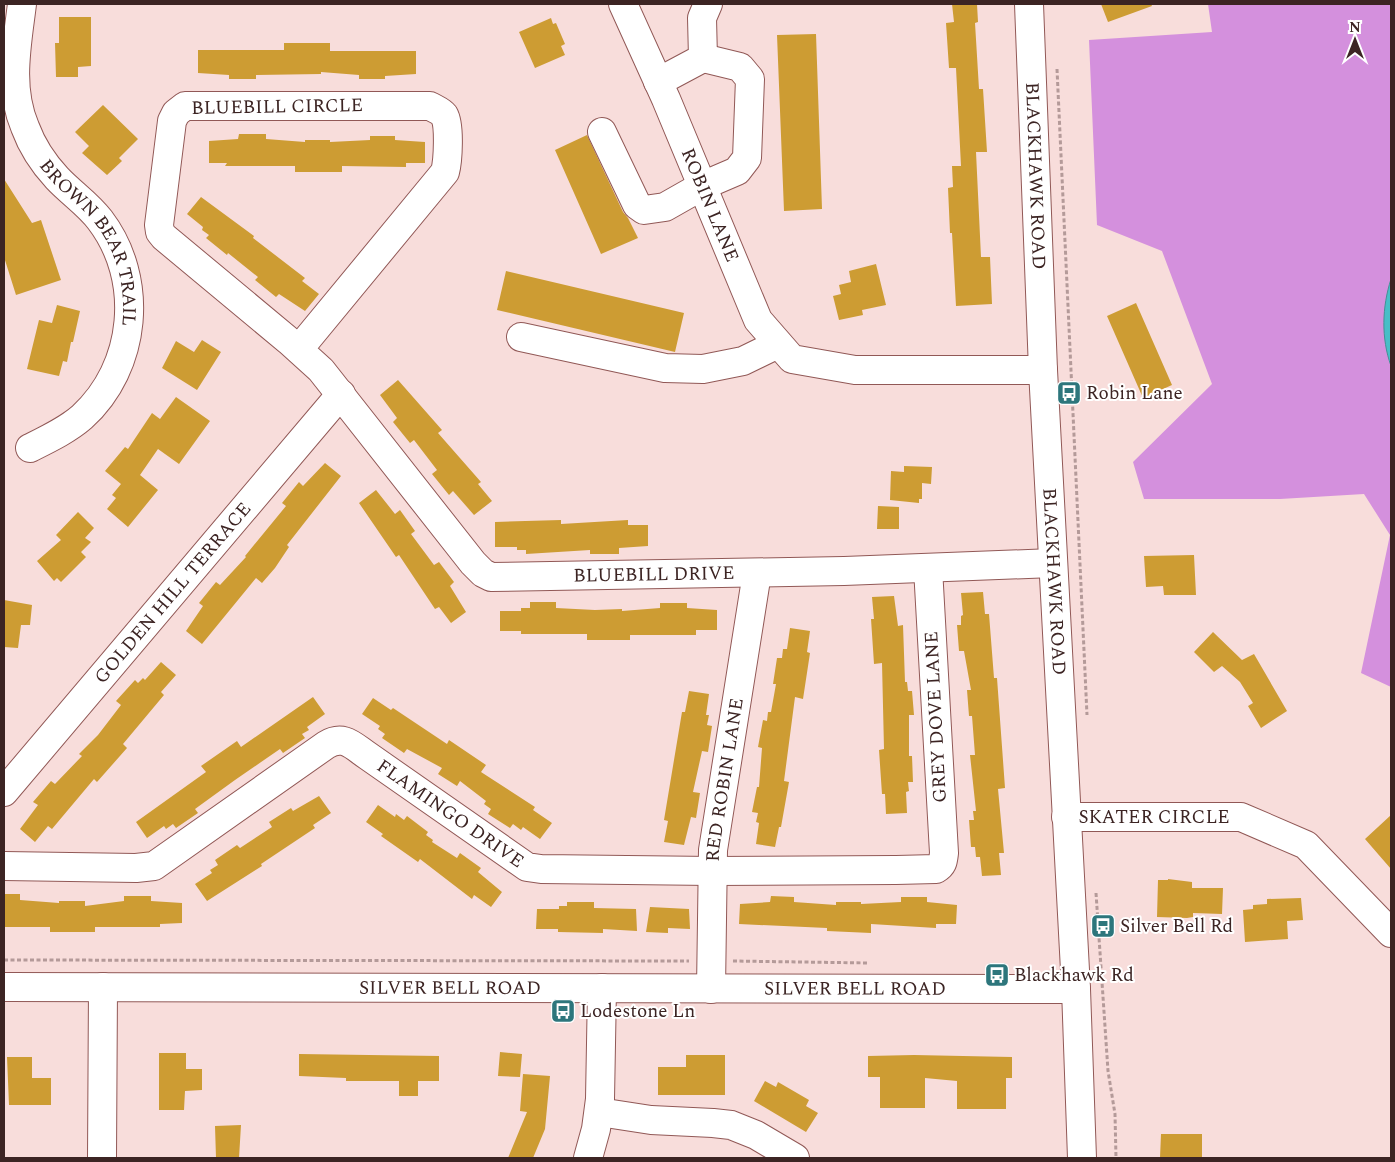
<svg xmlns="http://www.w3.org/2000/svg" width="1395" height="1162" font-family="Spectral,serif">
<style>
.forest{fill:#d490dd}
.water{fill:#47bec7;stroke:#449096}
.building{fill:#cd9c33}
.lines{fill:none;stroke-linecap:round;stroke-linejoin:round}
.minor-casing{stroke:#915856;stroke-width:30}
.path{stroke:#b49a99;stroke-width:3;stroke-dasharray:4 2.5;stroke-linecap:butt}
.minor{stroke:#fff;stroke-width:28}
.labels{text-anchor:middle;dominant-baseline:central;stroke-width:4;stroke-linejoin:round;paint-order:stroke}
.street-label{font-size:19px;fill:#3c2423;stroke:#fff}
.poi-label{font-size:19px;fill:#3c2423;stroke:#fff;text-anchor:start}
</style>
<rect width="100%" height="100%" fill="#f8dddb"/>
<path class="forest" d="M1208,4H1391V687L1361,673L1390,535L1364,494L1280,499H1144L1133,462L1212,384L1162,251L1097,225L1089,40L1212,32Z"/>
<path class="water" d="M1391,279V366C1381,338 1382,307 1391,279Z"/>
<path class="building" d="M952,4H977L978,22L975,23L979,89H983L987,152H976L981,257H990L992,304L956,306L952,233H950L948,188L953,187L952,166H961L956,68H949L946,23L954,22Z
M1101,4H1151L1152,6L1108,22Z
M59,17H91V66L78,67V77H56L55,43H59Z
M551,18L553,24L556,23L565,44L561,46L565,55L535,68L519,32Z
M816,34L822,209L784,211L777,35Z
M284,43H330V51H416V74L385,76V79H359V75L321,72V74L256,75V79H229V75L198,73V50H284Z
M103,105L138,139L119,158L122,161L107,175L82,153L89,146L75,132Z
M239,134H266V139L305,142V140H330V142L370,140V136H395V140L425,142V163H406V167L342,166V172H295V166H225L227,163H209V141L238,139Z
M587,135L623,212L628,218L638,238L601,254L555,150Z
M4,179L32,223L41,220L61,280L16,295L4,257Z
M201,197L254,236L253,238L305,278L302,281L319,294L305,311L279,294L276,297L255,280L258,277L228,253L227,255L206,238L209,235L202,230L203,227L187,214Z
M876,264L886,305L862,310L863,315L839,320L833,296L841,294L839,285L851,282L849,271Z
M506,271L684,313L675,352L497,310Z
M1136,303L1172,385L1143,398L1107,316Z
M57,305L80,311L73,342H71L67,362L63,361L59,376L27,369L39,320L52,323Z
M202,340L221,352L197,390L162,368L176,341L194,352Z
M398,380L442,430L438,433L481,482L478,484L492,501L474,515L453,491L449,495L432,474L437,470L414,440L410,443L393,422L397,418L380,395Z
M176,397L210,421L179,464L158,449L140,475L158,490L128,527L107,509L116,498L112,495L121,484L105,471L125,447L128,449L152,413L160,419Z
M325,463L341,476L287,545L289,547L275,568L262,583L256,578L202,644L186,631L203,606L199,603L216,582L220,585L246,557L245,556L286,506L282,503L299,482L303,486Z
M904,466L932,467L931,484L922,483V499H919V503L890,500L891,471L904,472Z
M376,490L395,514L400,510L415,531L411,534L434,565L439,562L454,582L450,586L466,612L451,623L439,607L435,609L399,555L396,557L359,503Z
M878,506L899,507V529H877Z
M78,512L94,528L85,538L91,542L81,552L86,557L61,582L57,578L54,581L37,561L61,540L56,535Z
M561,520V524L628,520V525H648V546L619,548V554H590V550L526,554V550H517V547H495V522Z
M1194,555L1196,595H1164L1163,586L1146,587L1144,556Z
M983,592L985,614H989L994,678H997L1005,788L998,789L1004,853H999L1001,875L982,876L980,857H976L975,847H971L969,820H974L973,811H976L970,755H975L972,716H969L967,690H971L964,651H959L957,625H961V616L963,615L961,593Z
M894,596L898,626L903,625L905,682H907L908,691H912L914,715H909V756H912L913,782H908L909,791L906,792L907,813L886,814L885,794H882L879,750L884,749L882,663L874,664L871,619H874L872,597Z
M4,600L32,605L30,625H21L18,648L4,647Z
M530,602H556V608L595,610L622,609V611L660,608V603H687V608L717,610V630H696V635H630V640H587V634H521V631H500V611H521V608H530Z
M790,628L810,631L807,652L810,653L803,699L795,697L784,781L789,782L781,827H779L775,847L756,844L759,823L756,822L758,813L752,812L757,787H759L762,748L758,747L763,720L767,721L768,712H771L776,684H773L777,658H782L783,649H787Z
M1213,632L1242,660L1254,654L1287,711L1261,728L1248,706L1253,703L1240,682L1222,666L1214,672L1194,652Z
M161,662L176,675L161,692L164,695L123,744L127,748L97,782L94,779L52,829L48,826L35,842L20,829L38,805L33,802L51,781L55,784L82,756L79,754L98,735L121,705L116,701L135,680L138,683L143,678L145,680Z
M689,691L709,694L706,715H709L707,725L712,726L708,752L702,751L693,792L700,793L696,818L691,817L684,845L664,842L668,821L664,820L682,712H685Z
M313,697L325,714L307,727L309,730L302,734L305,738L283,753L280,749L235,780L195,809L198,813L176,828L173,824L166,829L164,826L147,838L136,822L206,772L201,766L237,741L241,747Z
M373,698L391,710L393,708L447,744L449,740L486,765L481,772L535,807L533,810L552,823L540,839L523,827L521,830L513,824L510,828L488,814L491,809L484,804L486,801L460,781L457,786L438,774L442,768L407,749L404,753L382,738L385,734L378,729L380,726L362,714Z
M319,796L331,813L313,825L315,828L261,864L262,866L207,901L195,884L212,873L210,870L218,865L215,860L237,845L240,848L272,827L269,822L291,808L293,811Z
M378,805L395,817L396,814L404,820L407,816L428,832L426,835L433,840L432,842L457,858L460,853L481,868L478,872L502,892L491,907L474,895L472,899L420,859L418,862L381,836L383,834L366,822Z
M1391,815V869L1365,839Z
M1168,879L1192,882V888H1223L1222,914L1193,913V917L1187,918L1157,917L1158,880H1168Z
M4,894H20V900L59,903V901H85V906L124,901V896H151V901L182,903V923L160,924V927H95V932H50V927H4Z
M771,896L794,897V902L836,905V902H861V904L901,902V897H927V902L957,905L956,924H936V928L871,924V933L827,931V928L739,924L740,904L770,902Z
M1301,898L1303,920L1287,921L1288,939L1245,942L1243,910L1253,909V905L1267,904V899Z
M567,902H594V908L636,909L637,931L603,929V933L558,932V929H536L537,909H559V906H567Z
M650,907L689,909L690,929L668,928V933L646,932Z
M500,1052L522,1054L520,1077L498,1076Z
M159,1053H186V1069H202V1090L185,1091L184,1110H159Z
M299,1054L439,1056V1081H418V1096H399V1081H346V1078L299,1076Z
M686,1055H725V1095H658V1067H686Z
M914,1055L1012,1057V1078H1006V1109H957V1081L925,1078V1108H880V1077H868V1056Z
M7,1057H32V1078H51V1105H9Z
M523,1074L550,1076L545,1129L533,1158H508L527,1112L520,1111Z
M765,1081L776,1087L778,1082L809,1100L806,1106L818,1113L806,1132L754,1101Z
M241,1125L239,1158H216L215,1126Z
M1161,1134H1202V1158H1160Z"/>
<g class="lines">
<defs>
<g id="minor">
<path id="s1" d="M22,4C17,45 8,87 25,127C32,146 43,163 57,178C71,193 88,204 100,220C145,279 137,367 82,417C67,430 48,439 30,448"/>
<path id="s2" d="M623,4L666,99L758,320L792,359L855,370H1043"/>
<path id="s3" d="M1029,4L1043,370L1076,989L1082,1158"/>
<path d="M658,82L703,58L702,18L708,4"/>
<path d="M602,132L637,205L644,210L665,207L702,186L737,171L747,158L750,79L740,67L703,58"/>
<path d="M521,337L665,368L703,369L743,361L778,344"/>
<path id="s4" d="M299,349L445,172C448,161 450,125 444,115C441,111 435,109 430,106H185L176,113L172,121L159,225L160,232L164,237L289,341L321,370L473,563L483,573L491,577L844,571L1053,563"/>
<path id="s5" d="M4,792L341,394"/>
<path id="s6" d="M1066,817H1241L1306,845L1391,933"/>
<path id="s7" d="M4,866L136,868L154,866L326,745C344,734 353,746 368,756L527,867L541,869L712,871L896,870L936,869C943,865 943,861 944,853L928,568"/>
<path id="s8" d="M4,987L1076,989"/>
<path id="s9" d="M711,989L713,850L757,573"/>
<path d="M599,1112L651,1120L713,1123L731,1125L756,1135L795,1158"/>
<path d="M102,1158L103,987"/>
<path d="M588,1158L596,1129L600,1099L602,988"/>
</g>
</defs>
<use href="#minor" class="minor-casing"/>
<path class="path" d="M1057,69L1087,715
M1096,893L1108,1071L1115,1114L1116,1158
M4,960L689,961
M733,961L869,963"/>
<use href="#minor" class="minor"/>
</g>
<defs>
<symbol id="bus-square" viewBox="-11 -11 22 22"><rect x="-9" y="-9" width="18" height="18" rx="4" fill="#2d767c" stroke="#fff"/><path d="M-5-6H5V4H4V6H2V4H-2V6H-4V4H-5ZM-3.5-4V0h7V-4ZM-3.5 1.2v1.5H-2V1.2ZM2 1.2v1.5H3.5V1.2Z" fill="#fff"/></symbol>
</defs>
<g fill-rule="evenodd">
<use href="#bus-square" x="1055" y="379" width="28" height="28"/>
<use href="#bus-square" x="1089" y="912" width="28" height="28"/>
<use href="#bus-square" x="983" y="961" width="28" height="28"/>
<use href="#bus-square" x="549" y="997" width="28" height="28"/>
</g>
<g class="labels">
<g class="street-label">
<text transform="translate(277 107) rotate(-1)">BLUEBILL CIRCLE</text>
<text stroke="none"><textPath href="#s3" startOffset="172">BLACKHAWK ROAD</textPath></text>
<text stroke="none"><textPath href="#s2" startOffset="219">ROBIN LANE</textPath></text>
<text stroke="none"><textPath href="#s1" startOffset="261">BROWN BEAR TRAIL</textPath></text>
<text stroke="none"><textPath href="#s4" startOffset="1325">BLUEBILL DRIVE</textPath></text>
<text stroke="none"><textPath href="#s3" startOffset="578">BLACKHAWK ROAD</textPath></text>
<text stroke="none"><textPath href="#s5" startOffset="261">GOLDEN HILL TERRACE</textPath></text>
<text transform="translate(936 717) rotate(-93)">GREY DOVE LANE</text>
<text stroke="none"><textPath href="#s9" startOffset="210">RED ROBIN LANE</textPath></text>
<text stroke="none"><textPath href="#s7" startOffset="508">FLAMINGO DRIVE</textPath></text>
<text stroke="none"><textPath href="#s6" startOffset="88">SKATER CIRCLE</textPath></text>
<text stroke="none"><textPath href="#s8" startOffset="446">SILVER BELL ROAD</textPath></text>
<text stroke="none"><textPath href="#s8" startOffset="851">SILVER BELL ROAD</textPath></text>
</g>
<g class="poi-label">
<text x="1086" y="393">Robin Lane</text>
<text x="1120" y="926">Silver Bell Rd</text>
<text x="1014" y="975">Blackhawk Rd</text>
<text x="580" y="1011">Lodestone Ln</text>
</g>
</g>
<rect width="1395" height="1162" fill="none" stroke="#3c2423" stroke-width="10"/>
<g transform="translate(1355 40)" stroke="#ffffff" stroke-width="4" paint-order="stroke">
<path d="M0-4L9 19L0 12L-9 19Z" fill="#3c2423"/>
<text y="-8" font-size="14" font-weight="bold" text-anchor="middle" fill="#3c2423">N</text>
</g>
</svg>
